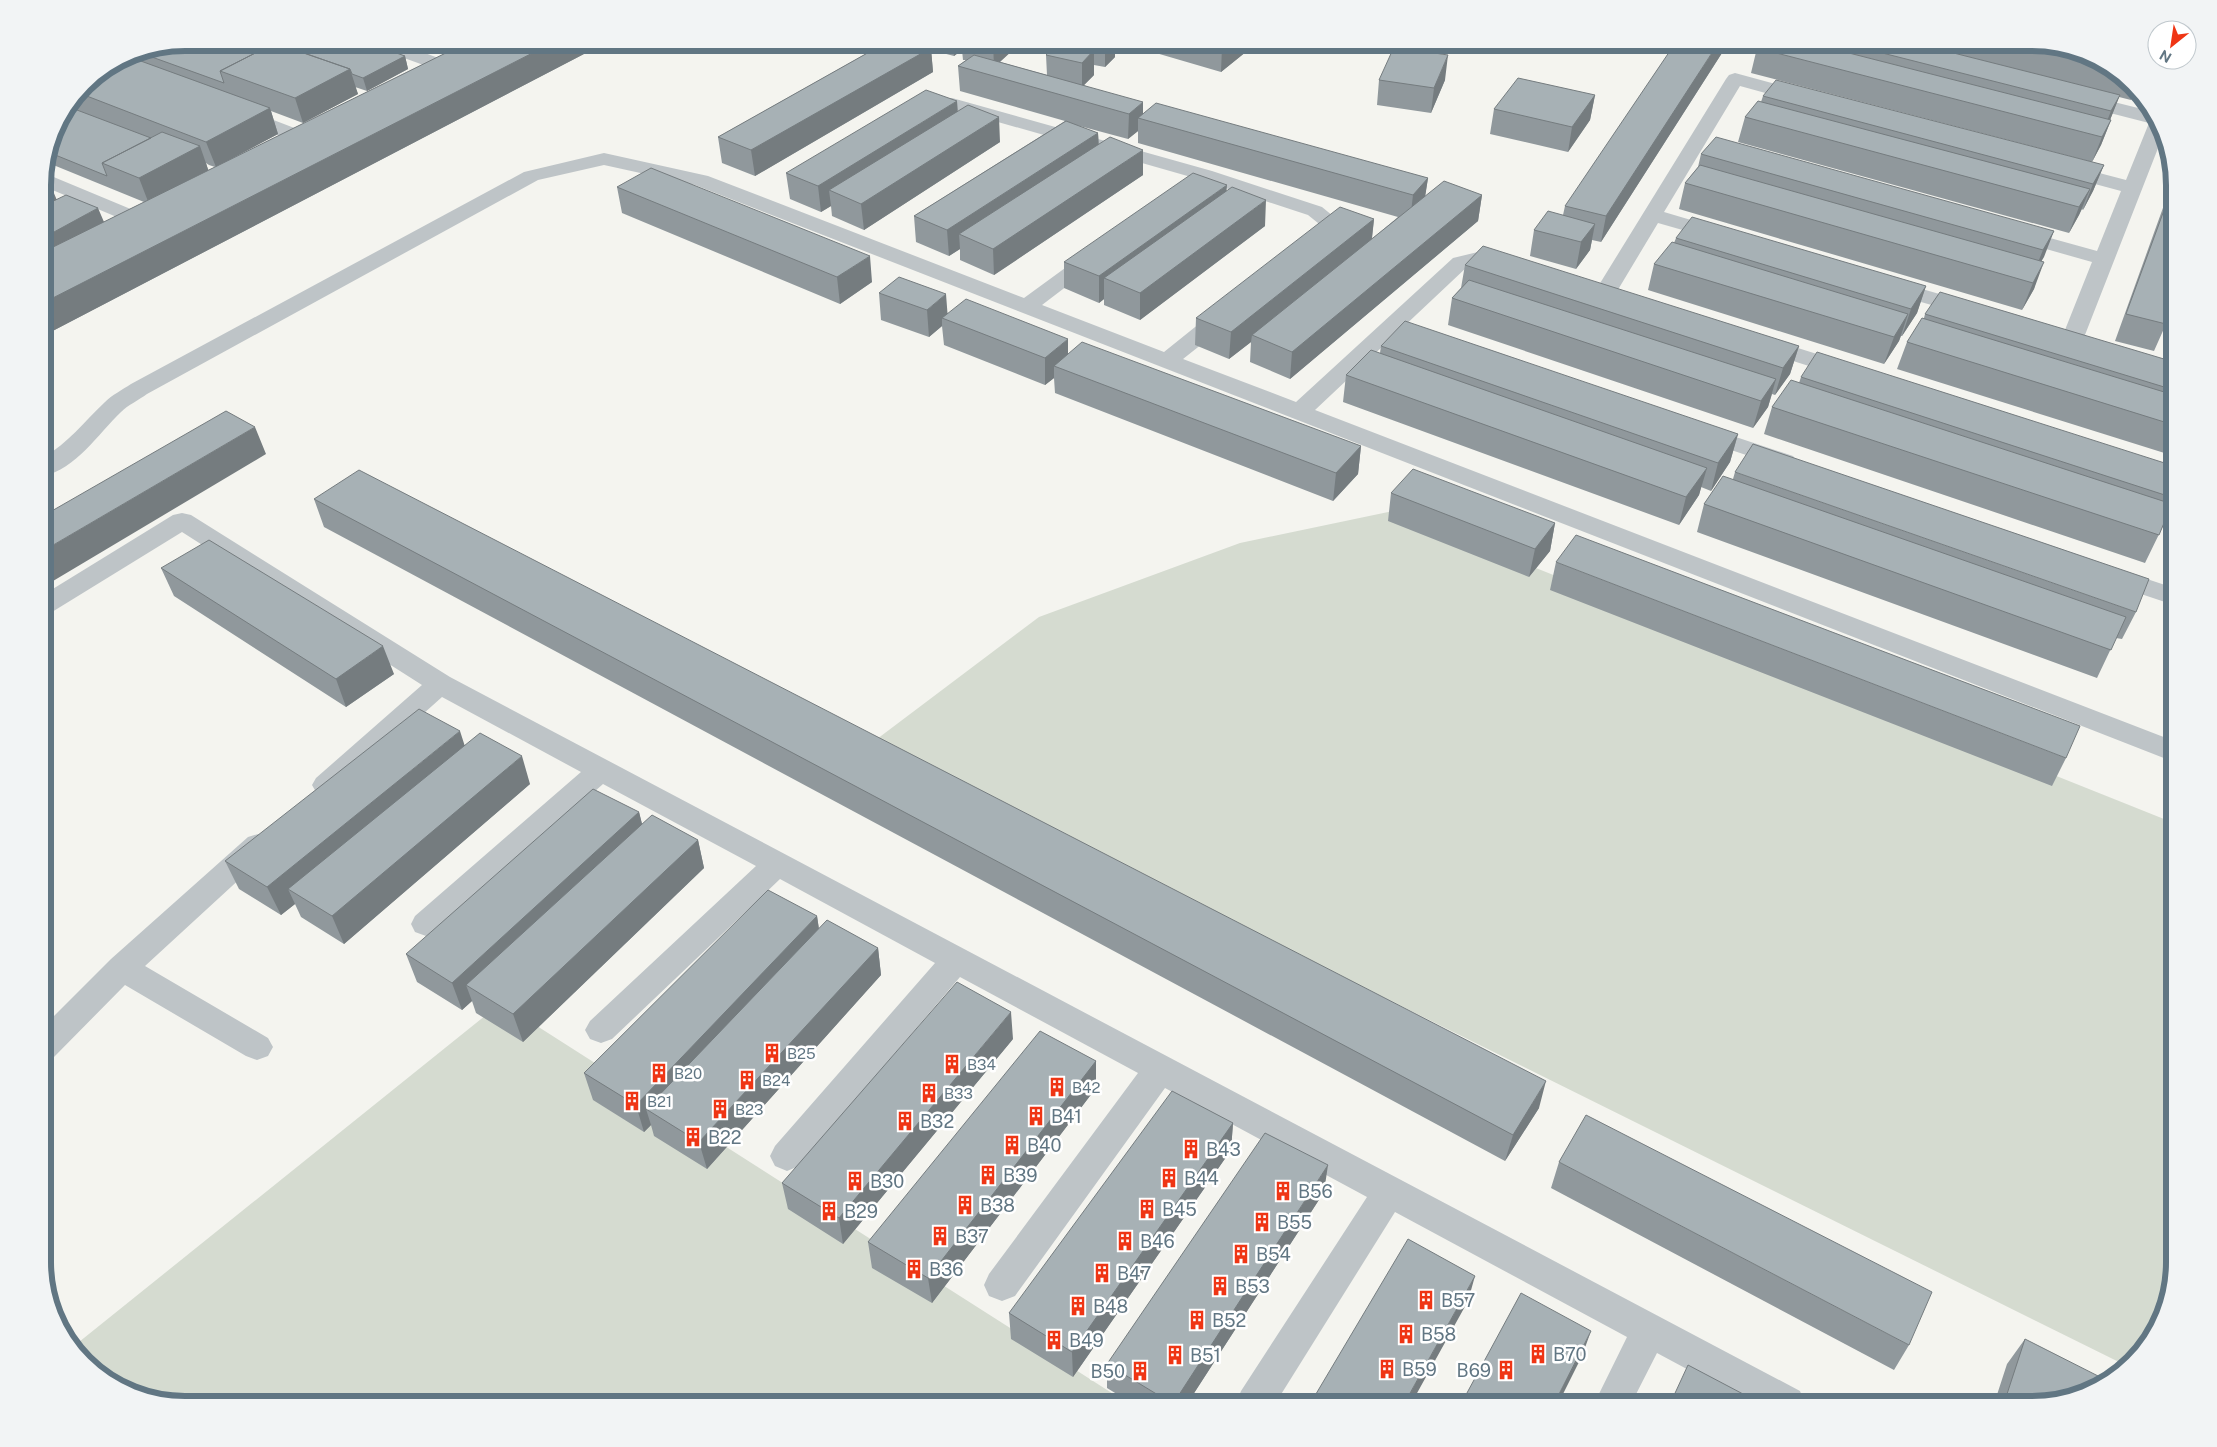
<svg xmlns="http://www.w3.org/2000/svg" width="2217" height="1447" font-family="'Public Sans',sans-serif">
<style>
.green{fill:#d5dbd0}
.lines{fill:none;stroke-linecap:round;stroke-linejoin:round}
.minor{fill:#bec4c7;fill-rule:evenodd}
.wall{fill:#90989c;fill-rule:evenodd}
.shaded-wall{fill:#757c7f}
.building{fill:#a7b1b5;stroke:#757c7f}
.labels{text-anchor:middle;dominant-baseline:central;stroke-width:5;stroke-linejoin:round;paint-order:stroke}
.poi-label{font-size:15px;fill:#617683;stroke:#fff;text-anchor:start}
.near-poi-label{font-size:18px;fill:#617683;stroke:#fff;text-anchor:start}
.rim{fill:none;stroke:#617683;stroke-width:6}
</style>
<rect width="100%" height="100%" fill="#f4f4ef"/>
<path class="green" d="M1393,511L2174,823V1262L2151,1341L2125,1365L1286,949L877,739L1039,617L1240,543Z
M501,1003L1129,1404H186L106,1381L74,1346Z"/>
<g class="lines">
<path class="minor" d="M368,42H395L452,63L455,67L452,71L446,72L440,71L371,46Z
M1735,73L1812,94L1814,98L1812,102L1805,104L1740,86L1664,212L1728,231L1731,235L1728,239L1721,241L1658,223L1613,298L1605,299L1597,298L1594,293L1726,79L1729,75Z
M2078,93L2154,112L2162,138L2083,340L2080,345L2072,347L2064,345L2061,340L2092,262L2007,238L2004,234L2007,230L2014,228L2097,251L2121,191L2054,173L2051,169L2054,165L2061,163L2126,180L2149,123L2071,103L2069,99L2071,95Z
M952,98L1212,171L1322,207L1339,221C1336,238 1324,254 1305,249L1302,245L1317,231L1318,223L1308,215L1198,179L956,110C941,109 931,122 916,118L914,114C921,103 939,99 952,98Z
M242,108L310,134L313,138L310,142L303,144L296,142L235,118L233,114L235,110Z
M604,153L708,176L1024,298L1087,252L1094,250L1101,252L1104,256L1101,260L1042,305L1164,352L1215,311L1223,309L1231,311L1234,316L1231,321L1183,359L1296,402L1453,258L1482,251L1514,258L1517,262L1514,266L1507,268L1482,263L1467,267L1315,410L2174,741V762L695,185L604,165L538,180L147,394C139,400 128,405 121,412C98,434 76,469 43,476V458C69,442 83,423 105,402C112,395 122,390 131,384L524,172Z
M44,173L145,215L148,219L145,223L138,225L131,223L43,186Z
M1887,279L1978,305L1981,310L1978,315L1970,316L1879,290L1876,285L1879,280Z
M1760,336L1855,366L1858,371L1855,376L1847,378L1752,348L1749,343L1752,338Z
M1700,425L1793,456L1797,461L1793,466L1785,468L1692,437L1688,432L1692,427Z
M182,513L191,515L450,677L1800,1391L1805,1404H1752L1657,1353L1631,1404H1594L1627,1337L1395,1212L1275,1404H1236L1241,1391L1367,1197L1165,1088L1015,1296L1002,1301L989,1296L984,1285L989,1274L1138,1073L960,977L799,1166L787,1171L775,1166L770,1156L775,1146L935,963L780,879L612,1039L601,1043L590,1039L585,1030L590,1021L756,866L603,784L437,932L426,936L415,932L411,924L415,916L581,772L442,697L336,792L326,795L316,792L312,785L316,778L422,685L182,532L52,612L43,615V595L173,515Z
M2111,567L2174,588V605L2102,581L2098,575L2102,569Z
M258,834L268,837L273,845L268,853L145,966L268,1038L273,1047L268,1056L257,1060L246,1056L125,985L54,1057L43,1061V1027L111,959L248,837Z"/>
</g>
<path class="wall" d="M186,42H365L405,56L408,69L367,91L355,87L358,94L303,123L271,111L278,134L229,160L450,51L426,43V42H607L43,336L57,199L104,222L144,202L46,162L54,131L85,84L131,53ZM206,163L209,165L215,167L208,170Z
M887,42H922L920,44L927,46V42H1014V49L1000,62L1047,75L1046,55L1068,44V42H1131L1124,49L1115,48V57L1105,67L1094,65V75L1084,85L1143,114L1428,178L1425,196L1482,195L1478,221L1290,379L1250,362L1251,342L1229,359L1195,345L1196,318L1374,219L1372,239L1398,217L1138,143V131L1128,139L1076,125L1098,133L1099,145L1143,175L994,275L960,260V249L949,256L916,242L914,216L1065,121L960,91L958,66L966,60H963L962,50L954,56L931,50L933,72L755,176L722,163L718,137Z
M1156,42H1252V47L1221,72L1156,53Z
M1729,42L1601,242L1592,240L1590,250L1576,269L1530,256L1534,230L1563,215L1565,206Z
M1762,42H2031L2111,66L2135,93L2131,100L2119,97L2110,120H2111L2101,145L2092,162L1751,73L1757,48Z
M1379,80H1445L1431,113L1377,105Z
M1595,95L1590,120L1568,152L1490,134L1494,109Z
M1763,96L2104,165L2093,191L2083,210L2082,209L2079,215L2069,233L1738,142L1745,117L1761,102Z
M958,111L1000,142L864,230L832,216L831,206L821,212L790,199L786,173Z
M1701,154L2054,231L2041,261L2034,289L2022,310L1679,209L1685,183L1698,167Z
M2173,180L2174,185L2166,324L2154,351L2115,341Z
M617,187L872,282L840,304L622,213Z
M1226,190L1265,226L1140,320L1104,305V299L1099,303L1064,288V262Z
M1676,238L1926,286L1917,313L1902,336H1901L1899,341L1884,364L1648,290L1654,264L1674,243Z
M1465,265L1799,346L1790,374L1775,395L1772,394L1768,407L1753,428L1448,325L1452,298L1461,288Z
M879,293L948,313L1068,354L1361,446L1358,474L1333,501L1055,393L1054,378L1045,385L944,345L942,326L929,337L881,320Z
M1925,314L2174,362V456L1897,369L1907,342L1924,318Z
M1381,346L1738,434L1730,462L1711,491L1701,487L1699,495L1679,525L1343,402L1346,375L1380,353Z
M1801,377L2174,466V517L2169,528L2163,526L2145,563L1764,434L1772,407L1799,383Z
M1735,472L2136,612L2122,639L2116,638L2097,678L1697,532L1704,504L1733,479Z
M1391,493L1555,523L1550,551L1529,577L1388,521Z
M314,499L1539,1108L1505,1161L324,527Z
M1556,562L2066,758L2052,786L1550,590Z
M161,568L394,674L346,707L174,596Z
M465,745L530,784L344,944L301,917L295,904L281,915L239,889L225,861Z
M639,812L642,824L698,840L704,868L523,1042L476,1013L472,1001L462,1010L417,982L406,954Z
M817,916L819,929L878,948L881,975L707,1169L654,1136L651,1125L644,1132L593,1100L584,1073Z
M1013,1039L843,1244L788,1209L782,1183Z
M1096,1061V1088L932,1303L872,1268L868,1242Z
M1233,1123L1231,1150L1073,1377L1011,1339L1009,1313Z
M1559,1162L1909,1345L1894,1370L1551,1188Z
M1324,1192L1187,1404H1133L1107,1388V1364Z
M2025,1339L2032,1404H1994L2007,1364Z"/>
<path class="shaded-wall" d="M450,42H470L453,52Z
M554,42H607L43,336V303Z
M953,42H962V50L954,56Z
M993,42H1014V49L994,67Z
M1105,42H1115V57L1105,67Z
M1124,42H1131L1124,49Z
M1228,42H1252V47L1221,72L1222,47Z
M1719,42H1729L1601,242L1606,216Z
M931,48L933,72L755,176L751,150Z
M1094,50V75L1082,87V63Z
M1448,55L1445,80L1431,113L1434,88Z
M405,56L408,69L367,91L363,78Z
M350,69L358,94L303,123L295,98Z
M1595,95L1590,120L1568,152L1572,127Z
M2120,95L2110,120L2101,136L2111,111Z
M957,101L959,126L829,190L831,206L821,212L818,186Z
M1143,102V119L1138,118V131L1128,139L1129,114Z
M270,108L278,134L216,167L206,142Z
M999,117L1000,142L864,230L861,204Z
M2111,120L2101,145L2092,162L2102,137Z
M1098,133L1099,159L959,234L960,249L949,256L947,230Z
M200,146L209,172L149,204L139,178Z
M1143,150V175L994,275L993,249Z
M2104,165L2093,191L2083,210L2093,184Z
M1428,178L1424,204L1410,221L1413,195Z
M1227,185L1225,211L1104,278V299L1099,303V276Z
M2090,189L2079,215L2069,233L2079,207Z
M53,191L59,205L43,213V197Z
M1482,195L1478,221L1290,379L1292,352Z
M1266,200L1265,226L1140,320V293Z
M98,208L104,222L43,254V238Z
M1374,219L1371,245L1252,335L1251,342L1229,359L1231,332Z
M1595,224L1590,250L1576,269L1581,242Z
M2054,231L2044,257L2032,277L2043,250Z
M870,256L872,282L840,304L837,277Z
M2044,262L2034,289L2022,310L2033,283Z
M1926,286L1917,313L1902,336L1911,309Z
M946,294L948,320L942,318V326L929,337L927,310Z
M1908,314L1899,341L1884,364L1894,337Z
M1068,339V366H1054V378L1045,385V358Z
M1799,346L1790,374L1775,395L1783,368Z
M1776,379L1768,407L1753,428L1761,401Z
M255,427L266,454L43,587V551Z
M1738,434L1730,462L1711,491L1718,463Z
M1361,446L1358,474L1333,501L1336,473Z
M1707,468L1699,495L1679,525L1686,497Z
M1555,523L1550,551L1529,577L1535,549Z
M383,646L394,674L346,707L336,679Z
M460,731L469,759L288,889L295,904L281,915L267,887Z
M522,756L530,784L344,944L332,916Z
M639,812L646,840L466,985L472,1001L462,1010L452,983Z
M698,840L704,868L523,1042L513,1014Z
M817,916L821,944L646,1109L651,1125L644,1132L636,1105Z
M878,948L881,975L707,1169L699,1142Z
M1011,1012L1013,1039L843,1244L839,1218Z
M1096,1061V1088L932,1303L928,1278Z
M1546,1081L1539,1108L1505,1161L1513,1135Z
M1233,1123L1231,1150L1073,1377L1072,1352Z
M1328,1165L1324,1192L1187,1404H1173Z
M1475,1276L1468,1301L1411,1404H1404Z
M1591,1331L1582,1356L1558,1404H1554Z"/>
<path class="building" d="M186,42H243L263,49L220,71L224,83L138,52Z
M261,42H365L405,56L363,78L352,74L350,69L275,43L270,46Z
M468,42H554L43,303V252Z
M887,42H916L931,48L751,150L718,137Z
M1059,42H1060L1094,50L1082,63L1046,55Z
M1205,42H1228L1222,47Z
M1676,42H1719L1606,216L1565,206Z
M1762,42H1806L2111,120L2102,137L1757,48Z
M1839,42H1910L2120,95L2111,111Z
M2006,42H2031L2111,66L2112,68Z
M275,43L350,69L295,98L220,71Z
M1394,47L1448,55L1434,88L1379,80Z
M974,55L1143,102L1129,114L958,66Z
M127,56L270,108L206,142L79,93L85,84Z
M1518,78L1595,95L1572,127L1494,109Z
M1776,80L2104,165L2093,184L1763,96Z
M926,90L957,101L818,186L786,173Z
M1758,101L2090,189L2079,207L1745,117Z
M1156,103L1428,178L1413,195L1138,118Z
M968,105L999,117L861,204L829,190Z
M69,107L151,138L102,163L107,176L48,152L54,131Z
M1066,121L1098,133L947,230L914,216Z
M162,132L200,146L139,178L102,163Z
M1110,137L1143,150L993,249L959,234Z
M1716,137L2054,231L2043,250L1701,154Z
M1700,165L2044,262L2033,283L1685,183Z
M651,168L870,256L837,277L617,187Z
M1193,173L1227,185L1099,276L1064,262Z
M1444,181L1482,195L1292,352L1252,335Z
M2174,183V300L2166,324L2126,314Z
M43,187L53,191L43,197Z
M1232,187L1266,200L1140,293L1104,278Z
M66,195L98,208L43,238V206Z
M1340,207L1374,219L1231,332L1196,318Z
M1548,211L1595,224L1581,242L1534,230Z
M1692,217L1926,286L1911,309L1676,238Z
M1672,242L1908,314L1894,337L1654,264Z
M1483,246L1799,346L1783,368L1465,265Z
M899,277L946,294L927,310L879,293Z
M1469,280L1776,379L1761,401L1452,298Z
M1940,292L2174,362V390L1925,314Z
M966,299L1068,339L1045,358L942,318Z
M1922,318L2174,395V425L1907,342Z
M1405,321L1738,434L1718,463L1381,346Z
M1082,342L1361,446L1336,473L1054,366Z
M1371,350L1707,468L1686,497L1346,375Z
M1817,352L2174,466V498L1801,377Z
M1791,380L2172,504L2159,535L1772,407Z
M226,411L255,427L43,551V516Z
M1753,444L2149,579L2136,612L1735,472Z
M1413,469L1555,523L1535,549L1391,493Z
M359,470L1546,1081L1513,1135L314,499Z
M1723,476L2126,617L2111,650L1704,504Z
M1576,535L2080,726L2066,758L1556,562Z
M209,540L383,646L336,679L161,568Z
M419,709L460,731L267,887L225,861Z
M480,733L522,756L332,916L288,889Z
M593,789L639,812L452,983L406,954Z
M652,815L698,840L513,1014L466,985Z
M768,890L817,916L636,1105L584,1073Z
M827,920L878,948L699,1142L646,1109Z
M957,982L1011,1012L839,1218L782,1183Z
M1040,1031L1096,1061L928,1278L868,1242Z
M1172,1091L1233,1123L1072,1352L1009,1313Z
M1586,1115L1932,1292L1909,1345L1559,1162Z
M1265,1133L1328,1165L1173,1404L1107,1364Z
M1408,1239L1475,1276L1404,1404H1310Z
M1521,1293L1591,1331L1554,1404H1461Z
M2025,1339L2108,1381L2103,1385L2032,1404H2029L2007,1394Z
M1688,1365L1762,1404H1670Z"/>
<defs>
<symbol id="building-bare" viewBox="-9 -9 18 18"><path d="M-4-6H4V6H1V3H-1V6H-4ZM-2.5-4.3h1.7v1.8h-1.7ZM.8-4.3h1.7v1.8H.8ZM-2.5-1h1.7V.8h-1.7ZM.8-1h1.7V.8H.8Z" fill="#ef3514" stroke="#fff" stroke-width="2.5" paint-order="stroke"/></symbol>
</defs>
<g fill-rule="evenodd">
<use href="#building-bare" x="758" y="1039" width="28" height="28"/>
<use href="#building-bare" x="938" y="1050" width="28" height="28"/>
<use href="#building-bare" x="645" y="1059" width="28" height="28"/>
<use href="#building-bare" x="733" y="1066" width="28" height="28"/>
<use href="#building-bare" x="1043" y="1073" width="28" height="28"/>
<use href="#building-bare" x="915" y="1079" width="28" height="28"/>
<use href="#building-bare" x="618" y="1087" width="28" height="28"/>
<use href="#building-bare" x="706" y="1095" width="28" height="28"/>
<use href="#building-bare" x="1022" y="1102" width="28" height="28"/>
<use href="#building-bare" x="891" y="1107" width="28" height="28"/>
<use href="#building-bare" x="679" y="1123" width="28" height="28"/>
<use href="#building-bare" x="998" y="1131" width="28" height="28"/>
<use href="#building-bare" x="1177" y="1135" width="28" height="28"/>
<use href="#building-bare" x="974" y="1161" width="28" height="28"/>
<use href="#building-bare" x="1155" y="1164" width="28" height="28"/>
<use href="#building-bare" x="841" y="1167" width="28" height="28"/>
<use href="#building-bare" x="1269" y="1177" width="28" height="28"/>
<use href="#building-bare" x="951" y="1191" width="28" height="28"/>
<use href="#building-bare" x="1133" y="1195" width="28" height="28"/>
<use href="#building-bare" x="815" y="1197" width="28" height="28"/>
<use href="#building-bare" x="1248" y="1208" width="28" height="28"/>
<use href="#building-bare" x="926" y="1222" width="28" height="28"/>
<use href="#building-bare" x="1111" y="1227" width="28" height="28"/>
<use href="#building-bare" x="1227" y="1240" width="28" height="28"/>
<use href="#building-bare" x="900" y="1255" width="28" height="28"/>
<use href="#building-bare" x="1088" y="1259" width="28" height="28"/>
<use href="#building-bare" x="1206" y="1272" width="28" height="28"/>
<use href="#building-bare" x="1412" y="1286" width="28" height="28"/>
<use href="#building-bare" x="1064" y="1292" width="28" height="28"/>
<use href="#building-bare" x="1183" y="1306" width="28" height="28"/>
<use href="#building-bare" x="1392" y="1320" width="28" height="28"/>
<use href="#building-bare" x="1040" y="1326" width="28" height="28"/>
<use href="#building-bare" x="1524" y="1340" width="28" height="28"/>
<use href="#building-bare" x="1161" y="1341" width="28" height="28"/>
<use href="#building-bare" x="1373" y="1355" width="28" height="28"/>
<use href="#building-bare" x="1492" y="1356" width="28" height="28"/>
<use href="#building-bare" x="1126" y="1357" width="28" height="28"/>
</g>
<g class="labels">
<g class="poi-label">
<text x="787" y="1053">B25</text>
<text x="967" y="1064">B34</text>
<text x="674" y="1073">B20</text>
<text x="762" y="1080">B24</text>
<text x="1072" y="1087">B42</text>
<text x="944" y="1093">B33</text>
<text x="647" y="1101">B21</text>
<text x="735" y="1109">B23</text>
</g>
<g class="near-poi-label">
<text x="1051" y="1116">B41</text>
<text x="920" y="1121">B32</text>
<text x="708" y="1137">B22</text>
<text x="1027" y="1145">B40</text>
<text x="1206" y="1149">B43</text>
<text x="1003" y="1175">B39</text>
<text x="1184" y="1178">B44</text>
<text x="870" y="1181">B30</text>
<text x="1298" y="1191">B56</text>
<text x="980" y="1205">B38</text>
<text x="1162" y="1209">B45</text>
<text x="844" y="1211">B29</text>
<text x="1277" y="1222">B55</text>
<text x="955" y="1236">B37</text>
<text x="1140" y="1241">B46</text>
<text x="1256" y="1254">B54</text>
<text x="929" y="1269">B36</text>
<text x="1117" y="1273">B47</text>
<text x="1235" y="1286">B53</text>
<text x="1441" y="1300">B57</text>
<text x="1093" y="1306">B48</text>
<text x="1212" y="1320">B52</text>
<text x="1421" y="1334">B58</text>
<text x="1069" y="1340">B49</text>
<text x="1553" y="1354">B70</text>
<text x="1190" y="1355">B51</text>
<text x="1402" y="1369">B59</text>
<text x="1491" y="1370" text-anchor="end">B69</text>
<text x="1125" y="1371" text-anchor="end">B50</text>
</g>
</g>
<path d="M0 0H2217V1447H0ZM185 51H2032A134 134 0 0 1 2166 185V1262A134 134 0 0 1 2032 1396H185A134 134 0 0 1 51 1262V185A134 134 0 0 1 185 51Z" fill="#f2f4f5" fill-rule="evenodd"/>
<path class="rim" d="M185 51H2032A134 134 0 0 1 2166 185V1262A134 134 0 0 1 2032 1396H185A134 134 0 0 1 51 1262V185A134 134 0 0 1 185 51Z"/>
<g transform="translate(2172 45) rotate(210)"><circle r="24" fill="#ffffff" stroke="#c0c8cd"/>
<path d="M0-4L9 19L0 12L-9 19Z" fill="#ef3514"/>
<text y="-8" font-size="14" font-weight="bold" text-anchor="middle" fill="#617683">N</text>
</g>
</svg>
